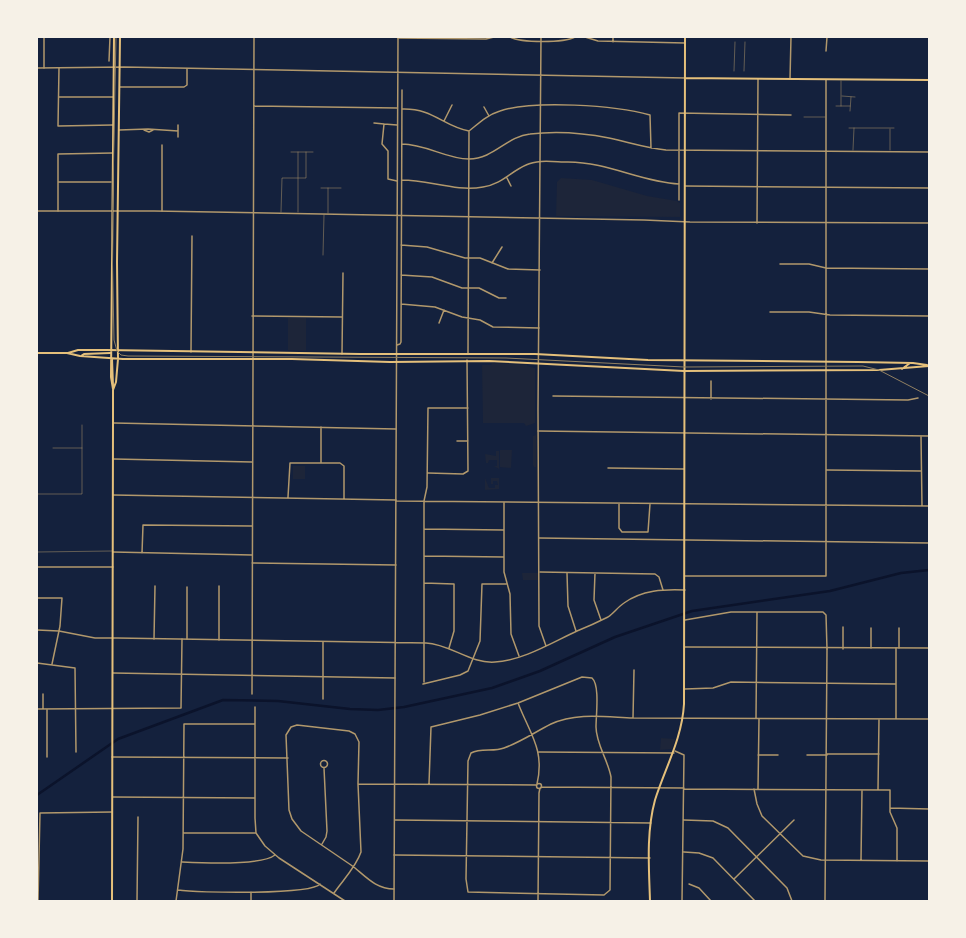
<svg xmlns="http://www.w3.org/2000/svg" width="966" height="938" font-family="'Zilla Slab',serif">
<style>
.green{fill:#1d2539}
.lines{fill:none;stroke-linecap:round;stroke-linejoin:round}
.canal{stroke:#0b132b;stroke-width:2.5}
.service{stroke:#b1986c;stroke-width:0.5}
.minor{stroke:#b1986c;stroke-width:1.5}
.tertiary{stroke:#b1986c;stroke-width:1.5}
.secondary{stroke:#e5c07b;stroke-width:2}
.primary{stroke:#e5c07b;stroke-width:2}
.tram{stroke:#918062;stroke-width:1}
</style>
<rect width="100%" height="100%" fill="#14213d"/>
<path class="green" d="M561,178L592,180L647,196L677,201L680,203V217L556,216L557,182Z
M288,318H306V351L288,350Z
M492,363L527,365V366L535,368V423L526,426L524,423H483L482,365H491Z
M536,435V467H534L533,465V436Z
M500,450H512L511,468L500,467Z
M496,451H499V469L494,466H497V460H489L488,463H486L485,454L496,456Z
M293,466H305V479H293Z
M485,478L489,488H495V485H498L497,481H493V484H491V478H499V489L485,490Z
M522,573H538V580H523Z
M661,738L675,739L672,749L660,750Z"/>
<g class="lines">
<path class="canal" d="M37,795L118,739L223,700L278,701L350,709L378,710L404,707L492,688L540,671L615,637L692,611L830,591L901,573L929,570"/>
<path class="service" d="M734,71L735,42
M744,71L745,42
M842,96L855,97
M836,106H850
M841,106V81
M850,111L851,97
M804,117H825
M849,128H894
M890,129V150
M853,150L854,128
M291,152H313
M298,152V212
M321,188H341
M328,188V213
M281,212L282,178H306V152
M323,255L324,215
M53,448H82
M37,494H82V425
M37,552L112,551"/>
<path class="minor" d="M510,37C521,43 564,43 575,37
M585,37L598,41L685,43
M613,37V42
M398,38L486,39L494,37
M826,51L827,37
M109,61L110,37
M44,68V37
M59,68L58,126L113,125
M790,79L791,37
M120,87H184L187,85V69
M59,97H113
M254,106L397,108
M484,107L489,116
M402,109C433,108 443,126 469,131
M444,121L452,105
M374,123L384,124
M119,130L148,129L178,131
M144,130L149,132L153,130
M469,131C479,123 487,115 500,111C533,100 615,105 650,115L651,148
M178,137V125
M402,144C426,144 446,159 469,159C494,159 507,136 530,134C555,131 584,133 609,138C628,142 646,148 666,150L929,152
M507,178L511,186
M402,180C429,180 456,192 483,187C502,184 510,172 526,165C538,159 555,162 568,162C608,162 641,182 679,184
M397,181L388,179V151L382,144L384,124L397,125
M58,182H111
M685,186L929,188
M679,200V113L791,115
M58,211V154L113,153
M162,211V145
M757,223L758,79
M401,245L427,247L465,258H480L508,269L540,270
M492,263L502,247
M780,264H809L826,268L929,269
M401,275L432,277L462,288H479L499,298H506
M401,304L435,307L462,317L480,320L493,327L539,328
M770,312H809L830,315L929,316
M252,316L342,317
M439,323L444,310
M397,345L400,344L401,342L402,90
M191,352L192,236
M342,354L343,273
M468,354L469,131
M553,396L908,400L918,398
M711,399V381
M114,423L396,429
M321,427V463
M538,431L929,436
M921,436L922,506
M457,441H468
M114,459L252,462
M608,468L684,469
M827,470L921,471
M428,473L463,474L468,471L467,360
M113,495L396,500
M288,497L290,463H340L344,466V499
M396,501L929,506
M504,502V572L510,594L511,634L519,656
M619,504V528L622,532H648L650,504
M424,529L504,530
M539,538L929,543
M113,552L252,555
M142,553L143,525L252,526
M424,556L504,557
M252,563L396,565
M37,567H113
M540,572L655,574L659,577L663,590
M567,573L568,606L576,631
M595,573L594,600L601,620
M685,576H826V80
M424,583L454,584V631L449,648
M37,598H62L60,626L52,664
M685,620L731,612H823L826,615L827,649
M843,627V649
M871,628V648
M899,628V648
M154,639L155,586
M187,639V587
M219,640V586
M323,642V699
M37,663L75,668L76,752
M113,673L395,678
M424,682V501L427,487L428,408H468
M423,684L460,675L468,671L480,641L482,584H506
M685,689L713,688L731,682L896,684
M43,694V709
M252,694L254,37
M518,703C530,734 545,750 537,784
M255,707V818L256,833L265,846L279,858L345,901
M37,709L181,708L182,639
M47,709V757
M633,718L634,670
M756,718L757,612
M896,719V648
M675,751L684,755L682,901
M539,752L674,753
M827,754H879
M758,755H778
M807,755H827
M112,757L288,758
M320.5 764a3.5 3.5 0 1 1 7 0a3.5 3.5 0 1 1-7 0Z
M536.5 786a2.5 2.5 0 1 1 5 0a2.5 2.5 0 1 1-5 0Z
M358,784L537,785
M429,784L431,727L480,715L518,703L582,677L592,678C600,685 596,715 596,727C596,744 608,760 611,777L610,890L604,895L468,892L466,879L468,761L471,753C481,748 494,752 504,748C521,742 535,732 551,724C576,712 606,717 633,718L929,719
M541,787L684,788
M684,789L890,790V812L897,828V861
M754,789L757,804L762,816L803,856L821,860L929,861
M758,789L759,719
M878,790L879,719
M113,797L255,798
M890,808L929,809
M395,820L651,823
M684,820L713,821L728,828L787,888L792,901
M184,833H256
M322,844L326,837L327,831L324,768
M684,852L699,853L713,858L755,901
M394,855L650,858
M861,860L862,790
M182,862C202,863 261,866 275,855
M734,879L794,820
M689,884L699,888L711,901
M178,890C197,893 311,895 320,884
M334,893C343,880 356,867 361,852L358,784L359,742L355,734L349,731L297,725L291,727L286,735L289,810L292,819L301,831L351,865L355,868C367,878 377,889 394,889
M38,901L40,813L112,812
M137,901L138,817
M176,901L183,849L184,724H255
M251,901V892
M538,901L539,793L540,788"/>
<path class="tertiary" d="M541,37L538,409L539,626L546,646
M37,68L124,67L685,78
M37,211H154L644,220L690,222L929,223
M37,630L59,631L95,638H117L426,643C450,644 471,664 495,662C522,661 553,642 577,631C587,627 598,622 608,617C614,613 618,607 624,603C642,590 664,589 685,590
M685,647L929,648
M394,901L398,37
M825,901L827,649"/>
<path class="secondary" d="M685,78L929,80
M650,901C649,868 646,833 655,800C665,768 682,739 684,704L685,37"/>
<path class="primary" d="M37,353H67L80,356L123,359H292L390,362L489,361L684,371L879,370L929,366
M68,353L78,350H106L360,354H535L648,360L858,362L913,363L927,365
M81,356L84,354L110,353
M112,359L113,386
M902,369L910,363
M113,389L111,377L114,37
M112,901L113,423V390L116,382L118,359L117,262L120,37"/>
<path class="tram" d="M116,37L112,238L114,340L117,351L121,355L128,356L506,358L684,367L863,366L879,370L929,396"/>
</g>
<rect width="966" height="938" fill="none" stroke="#f6f1e7" stroke-width="76"/>
</svg>
